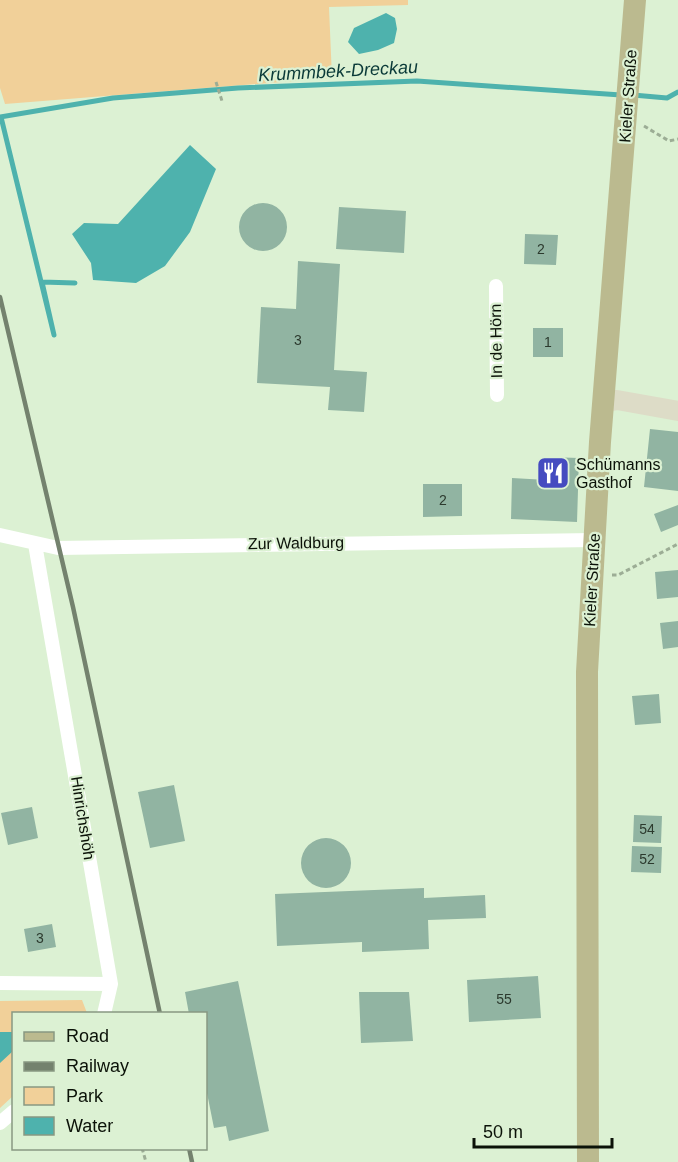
<svg xmlns="http://www.w3.org/2000/svg" width="678" height="1162" font-family="Arial,sans-serif">
<style>
.green{fill:#f1d099}
.water{fill:#4eb2ad}
.lines{fill:none;stroke-linecap:round;stroke-linejoin:round}
.stream{stroke:#4eb2ad;stroke-width:5}
.building{fill:#91b4a2}
.path{stroke:#9cad95;stroke-width:3;stroke-dasharray:4.5 3;stroke-linecap:butt}
.street{stroke:#fff;stroke-width:14}
.secondary{stroke:#dddcc7;stroke-width:20}
.primary{stroke:#bbba8f;stroke-width:22}
.rail{stroke:#74826e;stroke-width:4.5}
.labels{text-anchor:middle;dominant-baseline:central;stroke-width:4.5;stroke-linejoin:round;paint-order:stroke}
.number-label{font-size:14px;fill:#2c3a2e}
.street-label{font-size:16px;fill:#0b1208;stroke:#dcf1d3}
.poi-label{font-size:16px;fill:#0b1208;stroke:#dcf1d3;text-anchor:start}
.water-label{font-size:18px;font-style:italic;fill:#0a3a38;stroke:#dcf1d3}
</style>
<rect width="100%" height="100%" fill="#dcf1d3"/>
<path class="green" d="M0,0H408V5L329,7L332,78L5,104L0,88Z
M82,1000L87,1013L14,1014L13,1096L0,1108V1001Z"/>
<path class="water" d="M386,13L395,18L397,29L394,43L378,50L359,54L348,42L354,28Z
M190,145L216,169L190,232L165,266L136,283L93,280L91,263L72,234L84,223L118,224Z
M0,1032H13V1051L0,1063Z"/>
<g class="lines">
<path class="stream" d="M633,95L667,98L678,92
M0,117L113,98L238,88L417,81L621,95
M1,117L54,335L42,282L75,283"/>
</g>
<path class="building" d="M239 227a24 24 0 1 1 48 0a24 24 0 1 1-48 0Z
M339,207L406,211L404,253L336,249Z
M525,234L558,235L556,265L524,264Z
M298,261L340,264L334,370L367,372L364,412L328,410L330,387L257,383L261,307L296,309Z
M533,328H563V357H533Z
M650,429L678,432V491L644,487Z
M548,457L579,458L577,522L511,519L512,478L547,480Z
M423,484H462V516L423,517Z
M678,505V525L661,532L654,514Z
M678,570V597L657,599L655,572Z
M678,621V647L663,649L660,623Z
M659,694L661,723L635,725L632,696Z
M174,785L185,841L150,848L138,792Z
M32,807L38,838L8,845L1,813Z
M634,815L662,816L661,843L633,842Z
M301 863a25 25 0 1 1 50 0a25 25 0 1 1-50 0Z
M632,846L662,847L661,873L631,872Z
M424,888V898L485,895L486,918L428,920L429,949L362,952V942L277,946L275,894Z
M52,924L56,947L28,952L24,929Z
M538,976L541,1018L469,1022L467,980Z
M238,981L269,1131L229,1141L226,1126L214,1128L206,1088V1014H189L185,992Z
M359,992H409L413,1041L361,1043Z"/>
<g class="lines">
<path class="path" d="M216,82L222,101
M644,126L669,141L678,139
M612,575H618L678,544
M142,1148L146,1162"/>
<path class="street" d="M496,286L497,395
M0,535L58,548L594,540
M35,544L111,984L104,1014
M0,983L111,984
M0,1123L14,1111"/>
<path class="secondary" d="M604,402L617,400L678,411"/>
<path class="primary" d="M588,1162L587,672L600,442L635,0"/>
<path class="rail" d="M0,297L73,607L160,1014
M189,1148L192,1162"/>
</g>
<defs>
<symbol id="restaurant-square" viewBox="-11 -11 22 22"><rect x="-9" y="-9" width="18" height="18" rx="4" fill="#454bc0" stroke="#dcf1d3"/><path d="M-5-6h1v4h1v-4h1v4h1v-4h1v5L-1.5 .5V6h-2V.5L-5-1ZM5-6V6H3V1.5H1.5Q1.5-4 5-6Z" fill="#fff"/></symbol>
</defs>
<g fill-rule="evenodd">
<use href="#restaurant-square" x="534" y="454" width="38" height="38"/>
</g>
<g class="labels">
<g class="number-label">
<text x="541" y="249">2</text>
<text x="298" y="340">3</text>
<text x="548" y="342">1</text>
<text x="443" y="500">2</text>
<text x="647" y="829">54</text>
<text x="647" y="859">52</text>
<text x="40" y="938">3</text>
<text x="504" y="999">55</text>
</g>
<g class="street-label">
<text transform="translate(628 96) rotate(-86)">Kieler Straße</text>
<text transform="translate(496 341) rotate(-91)">In de Hörn</text>
<text transform="translate(296 543) rotate(-1)">Zur Waldburg</text>
<text transform="translate(592 580) rotate(-87)">Kieler Straße</text>
<text transform="translate(83 818) rotate(81)">Hinrichshöh</text>
</g>
<g class="poi-label">
<text x="576" y="464">Schümanns<tspan x="576" dy="18">Gasthof</tspan></text>
</g>
<g class="water-label">
<text transform="translate(338 71) rotate(-3)">Krummbek-Dreckau</text>
</g>
</g>
<rect x="12" y="1012" width="195" height="138" fill="#dcf1d3" stroke="#889882" stroke-width="1.5"/>
<rect x="24" y="1032" width="30" height="9" fill="#bbba8f" stroke="#889882" stroke-width="1.5"/>
<text x="66" y="1042" font-size="18" fill="#0b1208">Road</text>
<rect x="24" y="1062" width="30" height="9" fill="#74826e" stroke="#889882" stroke-width="1.5"/>
<text x="66" y="1072" font-size="18" fill="#0b1208">Railway</text>
<rect x="24" y="1087" width="30" height="18" fill="#f1d099" stroke="#889882" stroke-width="1.5"/>
<text x="66" y="1102" font-size="18" fill="#0b1208">Park</text>
<rect x="24" y="1117" width="30" height="18" fill="#4eb2ad" stroke="#889882" stroke-width="1.5"/>
<text x="66" y="1132" font-size="18" fill="#0b1208">Water</text>
<path d="M474 1138v9h138v-9" fill="none" stroke="#0b1208" stroke-width="3"/>
<text x="483" y="1138" font-size="18" fill="#0b1208" stroke="#dcf1d3" stroke-width="4.5" paint-order="stroke">50 m</text>
</svg>
